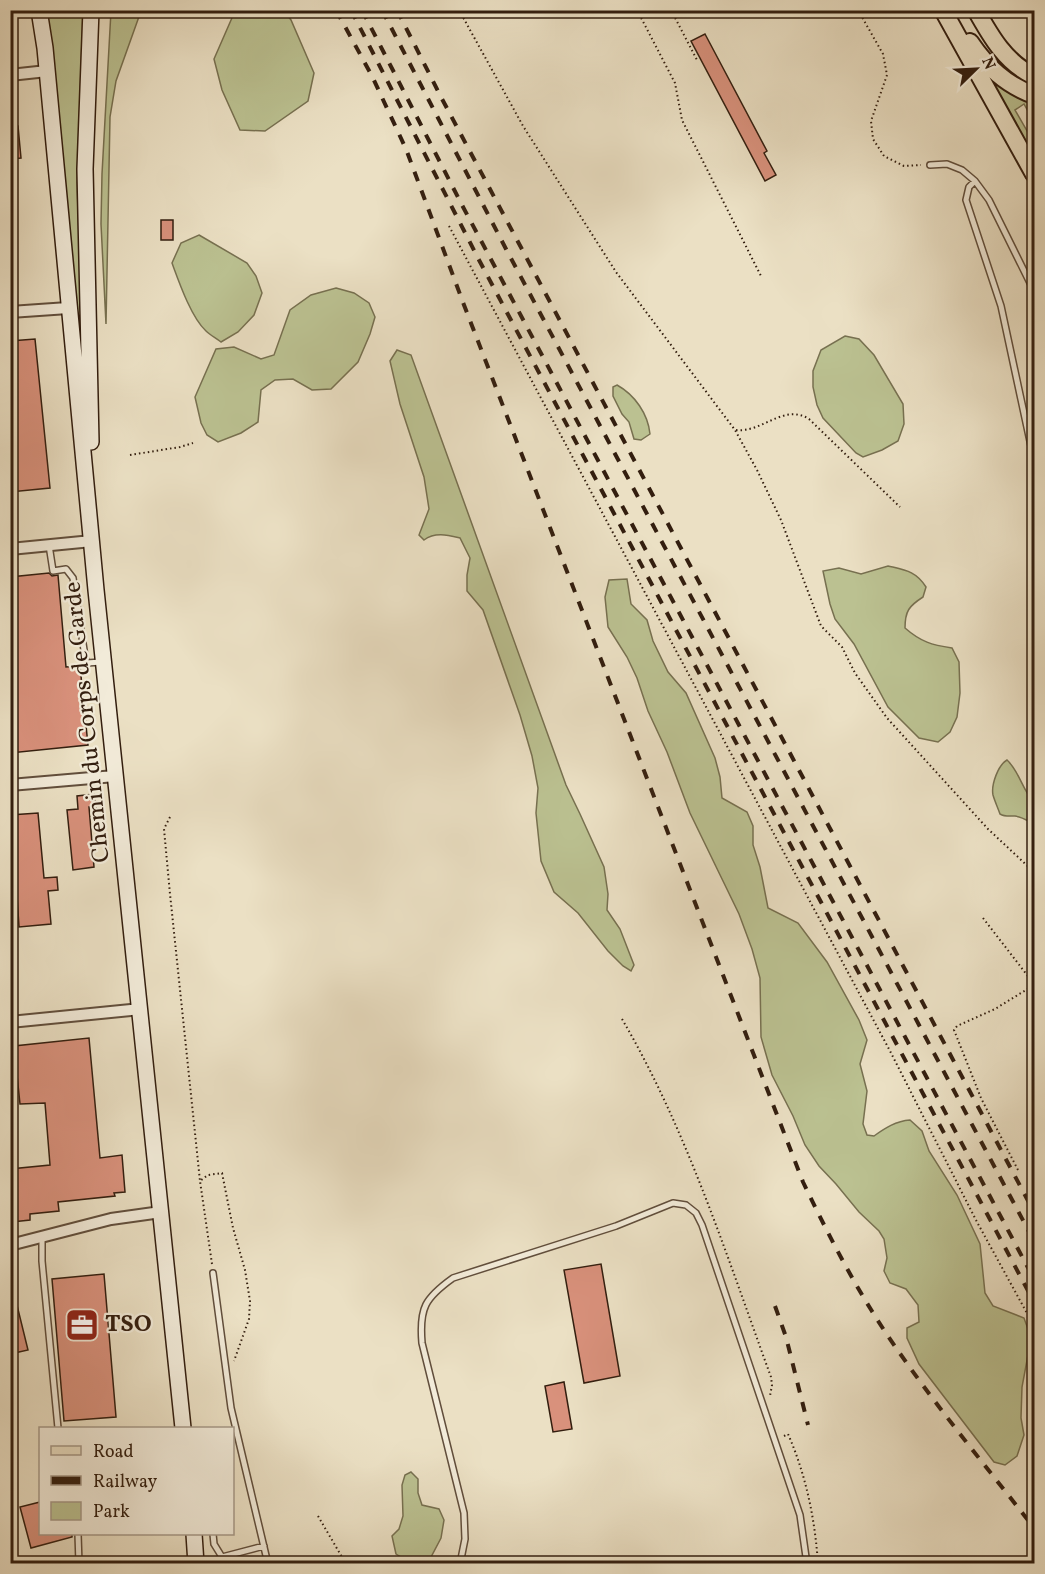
<svg xmlns="http://www.w3.org/2000/svg" width="1045" height="1574" font-family="Vollkorn,serif">
<style>
.green{fill:#bbc191;stroke:#777050;stroke-width:1.5}
.building{fill:#d9917c;stroke:#331e0f;stroke-width:1.5}
.lines{fill:none;stroke-linecap:round;stroke-linejoin:round}
.lane-casing{stroke:#614e3c;stroke-width:8}
.street-casing{stroke:#614e3c;stroke-width:14}
.secondary-casing{stroke:#331e0f;stroke-width:18}
.primary-casing{stroke:#331e0f;stroke-width:20}
.path{stroke:#331e0f;stroke-width:2;stroke-dasharray:1.5 3;stroke-linecap:butt}
.lane{stroke:#f2ebd9;stroke-width:5}
.street{stroke:#f2ebd9;stroke-width:10}
.secondary{stroke:#f2ebd9;stroke-width:15}
.primary{stroke:#ebe0c4;stroke-width:16}
.rail{stroke:#331e0f;stroke-width:4;stroke-dasharray:10 10;stroke-linecap:butt}
.labels{text-anchor:middle;dominant-baseline:central;stroke-width:4.5;stroke-linejoin:round;paint-order:stroke}
.street-label{font-size:24px;fill:#331e0f;stroke:#f2ebd9}
.poi-label{font-size:24px;font-weight:bold;fill:#331e0f;stroke:#f2ebd9;text-anchor:start}
</style>
<rect width="100%" height="100%" fill="#ebe0c4"/>
<filter id="stains"><feTurbulence type="fractalNoise" baseFrequency=".00333" numOctaves="4"/><feColorMatrix values="0 0 0 0 .2 0 0 0 0 .09 0 0 0 0 .02 0 0 0 .5 -.17"/></filter>
<radialGradient id="worn" r=".72"><stop offset=".6" stop-color="#630" stop-opacity="0"/><stop offset="1" stop-color="#630" stop-opacity=".3"/></radialGradient>
<path class="green" d="M46,11H83L77,183L82,319H76Z
M111,11H141L116,81L110,117L106,324L101,224L102,174Z
M235,11H284L291,20L314,73L308,101L265,131L240,130L222,90L214,59Z
M980,69L1034,101V122L1024,104L1015,110L1034,143V166Z
M199,235L247,263L256,276L262,293L254,315L238,332L221,342C216,338 210,335 206,331C191,317 179,282 172,263L181,243Z
M336,288L354,293L369,303L375,317L370,334L358,362L331,389L312,390L293,379L275,380L261,390L258,422L241,433L218,442L207,435L201,423L195,397L216,349L234,347L261,359L274,355L290,310L311,295Z
M845,336L859,339L874,355L903,404L904,424L898,441L882,450L863,457L856,453L823,418L817,405L813,387V371L821,350Z
M397,350L411,355L566,785L580,814L604,867L608,894L607,910L620,929L634,965L631,971L623,966L608,951L578,913L554,892L541,861L536,813L538,788L532,756L520,715L483,610L467,591V575L470,558L460,538C447,535 435,532 424,540L419,535L429,509L424,477L400,404L390,361Z
M617,385C635,395 648,414 650,434L641,440L634,439L629,422L622,414L613,396V387Z
M888,566C905,570 916,571 926,587L923,597C909,606 905,611 905,628C921,642 932,645 952,648L959,662L960,693L957,717L950,732L938,742L919,738L888,707L854,644L835,619L830,604L823,571L839,568L861,574Z
M627,579L631,604L647,620L653,641L668,672L686,693L715,758L720,777L722,798L747,812L753,826V845L760,867L768,908L798,923L827,962L859,1020L867,1040L860,1064L867,1091L863,1124L867,1135L874,1136C885,1128 896,1121 910,1120L922,1131L929,1151L957,1195L980,1244L985,1293L993,1306L1024,1318L1029,1332L1028,1355L1022,1387L1021,1418L1024,1435L1017,1456L1005,1465L994,1462L919,1364L907,1338V1328L919,1322L918,1305L906,1289L890,1283L884,1271L887,1258L884,1239L879,1231L859,1212L836,1184L819,1166L805,1145L793,1116L772,1075L761,1037L760,978L752,949L739,914L690,813L667,752L648,711L637,678L627,657L608,627L605,597L609,580Z
M1007,760C1020,772 1022,790 1034,802V824C1028,821 1023,817 1015,816C1009,816 1005,817 1000,814C998,808 995,802 993,795C991,785 998,765 1007,760Z
M411,1472L418,1479V1493L422,1505L439,1509L444,1520L441,1538L431,1557C416,1561 409,1563 396,1554L392,1536L399,1529L403,1516L402,1485L405,1475Z"/>
<path class="building" d="M705,34L767,151L764,153L776,175L765,181L691,41Z
M18,126L21,158L10,159V127Z
M161,220H173V240H161Z
M35,339L50,488L10,492V341Z
M49,573L52,576L58,575L66,667L80,666L88,745L10,753V577Z
M94,794L96,807H89L94,867L73,870L67,810L78,809L77,796Z
M38,813L44,878L57,877L58,890L48,891L51,924L19,927L17,896H10V815Z
M89,1038L100,1158L122,1155L125,1192L114,1193L115,1196L58,1202L59,1211L30,1214V1220L12,1222L10,1206V1169L50,1165L45,1103L20,1104L14,1046Z
M601,1264L620,1376L584,1383L564,1270Z
M104,1274L116,1417L64,1421L52,1279Z
M14,1293L28,1350L10,1354V1294Z
M564,1382L572,1429L553,1432L545,1386Z
M40,1502V1533H72V1537L31,1548L20,1507Z"/>
<g class="lines">
<defs>
<path id="lane" d="M930,165L947,164L962,170L975,181L989,200L1034,291
M975,181L969,187L966,200L1001,306L1034,460
M49,545L53,571L66,569L73,578L86,663L102,662
M42,1237V1261L58,1428
M213,1273L231,1408L268,1564
M78,1534L79,1564
M213,1534L214,1544L222,1557
M223,1564L222,1557L264,1546
M460,1564L465,1539L464,1513L422,1343C419,1308 425,1298 453,1278L616,1226L673,1203L686,1205L696,1213L702,1225L800,1515L807,1564"/>
<path id="street" d="M10,75L47,71
M10,312L68,308
M10,549L92,541
M10,785L115,776
M10,1022L141,1009
M10,1245L111,1219L161,1212"/>
<path id="secondary" d="M39,10L45,48L96,590L183,1428
M91,442L85,169L91,10
M194,1534L196,1564"/>
<path id="primary" d="M943,10L1034,174
M976,10C991,37 1006,63 1034,76
M970,42C987,67 1006,85 1034,95"/>
</defs>
<use href="#lane" class="lane-casing"/>
<use href="#street" class="street-casing"/>
<use href="#secondary" class="secondary-casing"/>
<use href="#primary" class="primary-casing"/>
<path class="path" d="M459,10L523,126L616,272L735,430L757,470L781,520L821,626L842,647L855,673L887,718L988,829L1034,872
M637,10L675,83L682,120L761,276
M671,10L697,60
M858,10L883,54L887,75L871,121L873,139L884,156L904,166L921,165
M449,226L890,1051L977,1222L1034,1326
M736,430C762,433 784,403 809,419L900,507
M130,455L180,447L193,443
M170,817L164,829L170,894L200,1181
M983,918L1034,984
M622,1019C687,1130 727,1257 771,1377L772,1385L770,1396
M1018,1170L981,1098L954,1030L957,1026L995,1009L1034,985
M212,1264L200,1181L208,1175L222,1173L233,1228L245,1270L250,1301L249,1319L234,1361
M784,1436L788,1434C806,1475 815,1519 818,1564
M318,1516L346,1564"/>
<use href="#lane" class="lane"/>
<use href="#street" class="street"/>
<use href="#secondary" class="secondary"/>
<use href="#primary" class="primary"/>
<path class="rail" d="M336,10L372,76L406,149L464,305L803,1182C827,1232 852,1281 882,1327C928,1397 983,1462 1034,1528
M351,10L479,260L1034,1302
M362,10L462,205L1034,1279
M382,10L506,249L1034,1241
M397,10L441,97L1034,1212
M775,1306L786,1337L808,1425"/>
</g>
<defs>
<symbol id="office-square" viewBox="-11 -11 22 22"><rect x="-9" y="-9" width="18" height="18" rx="4" fill="#8f2418" stroke="#f2ebd9"/><path d="M-6-3h4V-5.5h4V-3h4V5H-6ZM-1-4.5V-3h2v-1.5ZM-6 0V1H6V0Z" fill="#fff"/></symbol>
</defs>
<g fill-rule="evenodd">
<use href="#office-square" x="63" y="1306" width="38" height="38"/>
</g>
<g class="labels">
<g class="street-label">
<text transform="translate(88 722) rotate(-96)">Chemin du Corps de Garde</text>
</g>
<g class="poi-label">
<text x="105" y="1325">TSO</text>
</g>
</g>
<rect width="1045" height="1574" fill="none" stroke="#ebe0c4" stroke-width="36"/>
<rect x="12" y="12" width="1021" height="1550" fill="none" stroke="#331e0f" stroke-width="3"/>
<rect x="18" y="18" width="1009" height="1538" fill="none" stroke="#331e0f" stroke-width="1.5"/>
<rect x="39" y="1427" width="195" height="108" fill="#f2ebd9" stroke="#a69988" stroke-width="1.5"/>
<rect x="51" y="1446" width="30" height="9" fill="#ebe0c4" stroke="#a69988" stroke-width="1.5"/>
<text x="93" y="1457" font-size="18" fill="#331e0f">Road</text>
<rect x="51" y="1476" width="30" height="9" fill="#331e0f" stroke="#a69988" stroke-width="1.5"/>
<text x="93" y="1487" font-size="18" fill="#331e0f">Railway</text>
<rect x="51" y="1502" width="30" height="18" fill="#bbc191" stroke="#a69988" stroke-width="1.5"/>
<text x="93" y="1517" font-size="18" fill="#331e0f">Park</text>
<g transform="translate(976 69) rotate(66)" stroke="#f2ebd9" stroke-width="4.5" paint-order="stroke">
<path d="M0-4.5L10 22L0 15L-10 22Z" fill="#331e0f"/>
<text y="-9" font-size="16" font-weight="bold" text-anchor="middle" fill="#331e0f">N</text>
</g>
<rect width="100%" height="100%" filter="url(#stains)"/>
<rect width="100%" height="100%" fill="url(#worn)"/>
</svg>
